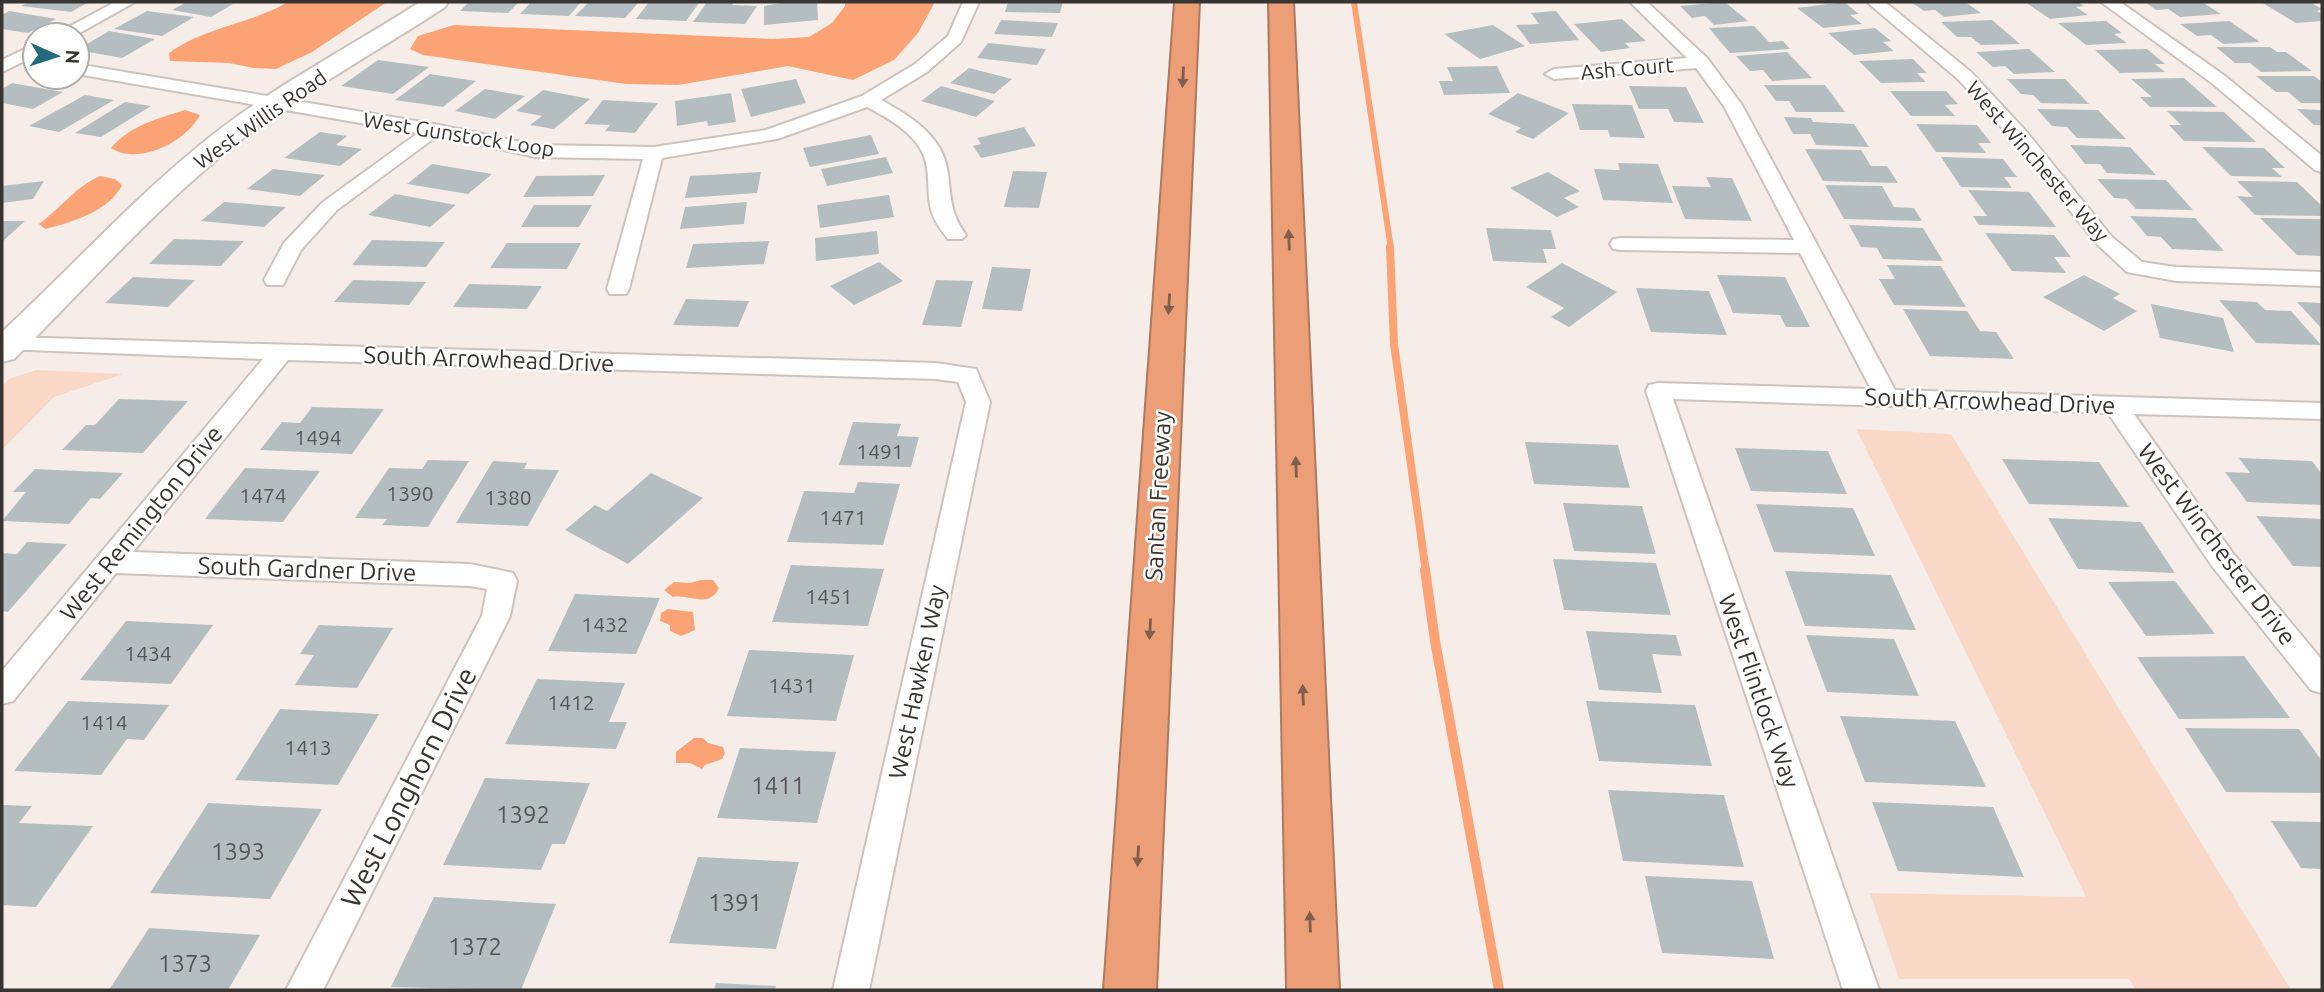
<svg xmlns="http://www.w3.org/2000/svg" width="2324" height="992" font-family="Ubuntu,sans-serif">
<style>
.green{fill:#f9d8c8}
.water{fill:#fca376}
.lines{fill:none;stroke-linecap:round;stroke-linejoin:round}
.stream-far2{stroke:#fca376;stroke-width:6}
.stream-far1{stroke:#fca376;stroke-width:8}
.stream{stroke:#fca376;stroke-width:10}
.building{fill:#b4bec0}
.street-casing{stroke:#ccc3bf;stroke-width:4}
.secondary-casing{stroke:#ccc3bf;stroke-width:4}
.highway-casing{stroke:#ad795e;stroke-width:4}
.street{fill:#fff;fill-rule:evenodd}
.secondary{fill:#fff;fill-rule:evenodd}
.highway{fill:#ec9e76;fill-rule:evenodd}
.oneway{fill:#7f5e4d}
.labels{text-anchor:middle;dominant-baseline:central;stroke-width:5;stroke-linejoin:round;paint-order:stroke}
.far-street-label{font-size:21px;fill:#373432;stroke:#fff}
.number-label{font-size:21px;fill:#565656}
.street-label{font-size:24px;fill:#373432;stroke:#fff}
.near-number-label{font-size:24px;fill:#565656}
.near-street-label{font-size:28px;fill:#373432;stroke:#fff}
</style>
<rect width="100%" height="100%" fill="#f6ede9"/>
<path class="green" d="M36,370L123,374L54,397L2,450V386L9,379Z
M1856,429L1951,434L2291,990H2136L2129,979H1899L1870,893L2086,897Z"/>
<path class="water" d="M288,2H387L312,52L276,69L253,68L229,63L170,61L169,53C205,27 250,24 288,2Z
M845,2H935L918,33L894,60L853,80L788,66L678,85L626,84L423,55L410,49L418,36L454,25L773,39L809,37L832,23L845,6Z
M185,110L200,115C186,142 138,166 111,148C129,126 159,118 185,110Z
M100,176L115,179L122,185C110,211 70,223 45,229L39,224C61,208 75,187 100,176Z
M701,580H713L719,588C709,609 690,594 673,597L664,590L674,582L690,583Z
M668,609L693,612L695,630L681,636L670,631V625L660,621L661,613Z
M694,738H703L708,743L723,747L725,753L722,759L705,765L702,769L690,763H676V752Z"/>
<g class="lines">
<path class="stream-far2" d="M1354,2L1391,249"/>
<path class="stream-far1" d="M1390,247L1394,344L1426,572"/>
<path class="stream" d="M1425,570L1435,641L1499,990"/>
</g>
<path class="building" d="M29,2H89L71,12L21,6Z
M187,2H217L233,4L211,17L172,10Z
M469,2H519L508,13L460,11Z
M531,2H581L569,16L520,14Z
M589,2H639L625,18L575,16Z
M649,2H675L699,3L686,21L636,19Z
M707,2H735L732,5L757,6L745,24L693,22Z
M787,2H817L818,20L764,25V6Z
M1008,2H1063L1060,13L1005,12Z
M1725,2L1748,21L1714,25L1705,16L1692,18L1680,6Z
M1844,2L1859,14L1850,15L1862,24L1823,28L1797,8Z
M1911,2H1965L1981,13L1944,17L1935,10L1924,11Z
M2025,2H2078L2084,6L2076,7L2088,15L2050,19Z
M2145,2H2202L2221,14L2180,17L2168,9L2156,10Z
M2261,2H2310L2322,9L2317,11L2322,14V21L2296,23Z
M9,11L56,19L28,33L2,29V15Z
M147,11L194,17L162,36L114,29Z
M1556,11L1579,40L1530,44L1516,25L1539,24L1531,13Z
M1622,19L1646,41L1625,43L1630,48L1601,52L1574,24Z
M1001,20L1058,23L1052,37L994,34Z
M1992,20L2020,44L1981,45L1971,37H1957L1941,22Z
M2106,21L2122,33L2114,34L2127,43L2086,45L2058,23Z
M2229,21L2260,42L2223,44L2211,35L2197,36L2180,24Z
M1493,25L1525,46L1480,59L1444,34Z
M1754,26L1769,42L1783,41L1790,49L1730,53L1709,28Z
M1875,28L1891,41L1883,42L1894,51L1854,55L1828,33Z
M109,31L155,39L122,58L77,50Z
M988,43L1046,49L1037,65L977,58Z
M2216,47H2270L2277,52H2286L2312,71L2261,72L2250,63H2235Z
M2029,49L2055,72L2014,74L2005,66L1993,67L1976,52Z
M2147,49L2165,64H2155L2165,72L2120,73L2095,50Z
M1787,52L1812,78L1772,81L1763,70L1750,71L1736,56Z
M1913,59L1927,73H1917L1926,82L1881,83L1859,61Z
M378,60L429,67L393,94L341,86Z
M1497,66L1510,93L1444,95L1439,81H1453L1447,67Z
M969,68L1012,79L994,94L950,83Z
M430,74L476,81L443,107L395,100Z
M2256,76H2314L2322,82V103H2301L2288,92H2276Z
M2184,78L2217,107H2150L2140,97H2152L2131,79Z
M796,79L806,103L751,117L741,89Z
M2007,79H2065L2089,104L2041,103L2033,95L2021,94Z
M12,83L63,92L33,109L2,103V89Z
M1764,85H1825L1845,112H1796L1789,101H1776Z
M941,86L995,101L976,117L921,101Z
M1629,86L1686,87L1704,123L1674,122L1668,109H1639Z
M485,89L525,96L495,119L455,111Z
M543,90L590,99L554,129L530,125L542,116L516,111Z
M1890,91H1946L1958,104L1945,105L1955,116H1911Z
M731,93L736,122L708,126L707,121L677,126L675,101Z
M1518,93L1569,113L1533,139L1515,132L1521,128L1488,114Z
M85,95L114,100L59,132L29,126Z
M603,100L658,103L635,133L605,131L610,125L584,124Z
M125,102L151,106L101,137L75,133Z
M1572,104L1632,105L1645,138L1610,137L1608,130H1580Z
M2037,109L2098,110L2126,139L2077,138L2067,127L2052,126Z
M2297,109L2322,110V125H2314Z
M2167,111L2224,112L2256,142L2184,141L2169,125H2181Z
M1784,117L1811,118L1813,122L1854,124L1869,147L1816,145L1810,134H1793Z
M1916,124L1977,125L1991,143H1978L1986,153L1936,152Z
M1024,127L1036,146L981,158L973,146L981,144L977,138Z
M320,132L347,136L336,145L362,149L340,166L284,158Z
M871,135L879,154L810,167L803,148Z
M2070,145L2130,147L2156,175L2107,173L2100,164H2085Z
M2202,147L2264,148L2285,168H2272L2282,177L2231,176Z
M1805,149L1861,150L1871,166H1887L1898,183L1823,181Z
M886,157L893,173L827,186L821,169Z
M1941,157L2003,159L2017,177H2004L2012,188L1961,187Z
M1618,163L1658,164L1673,203L1603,200L1594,169L1620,170Z
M432,164L492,174L468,194L407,184Z
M273,169L325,175L300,196L247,189Z
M1013,171L1047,172L1039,208L1004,207Z
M761,172L757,193L685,198L690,176Z
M1548,172L1580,191L1564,198L1579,207L1557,217L1510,188Z
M605,175L593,196L523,197L536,176Z
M1706,177L1732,178L1752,221L1685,219L1672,186L1711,187Z
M2097,179L2166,180L2193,210L2136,209L2127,199L2114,198Z
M44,181L33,199L2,203V186Z
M2237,181L2297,182L2322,206V216L2255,215L2237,196L2253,197Z
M1825,185L1882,186L1894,207L1914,208L1922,221L1844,219Z
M1968,190L2029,192L2056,227L1979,225L1973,216H1987Z
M395,194L456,205L430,227L368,215Z
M889,195L894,217L820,228L817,205Z
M224,202L286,207L264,227L201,221Z
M747,202L744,224L680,229L685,207Z
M534,205H592L579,227H521Z
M2130,216L2195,218L2224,251L2172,249L2161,237L2147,236Z
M2260,218L2322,219V256L2297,255Z
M2,221H25L2,242Z
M1849,225L1923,228L1943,261L1883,259L1877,248L1861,247Z
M1486,228L1551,230L1556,249H1543L1547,263L1493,261Z
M877,231L879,254L816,261L815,238Z
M1985,233L2054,235L2071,257H2054L2066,273L2012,271Z
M174,239L244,241L221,266L149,264Z
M372,240L445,242L426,267L352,265Z
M769,241L764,264L686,268L693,244Z
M507,243H581L567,269L490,268Z
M879,262L903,281L854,305L830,286Z
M1562,263L1617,292L1569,327L1551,317L1564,308L1526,287Z
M1887,265L1941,266L1966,307L1894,305L1879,279H1895Z
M992,267L1031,269L1022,311L982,309Z
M1717,275L1785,277L1810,327H1786L1780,315L1733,313Z
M2084,275L2120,294L2113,298L2137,311L2104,331L2043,297Z
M133,277L195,280L168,307L105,303Z
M353,280L426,282L409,305L334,302Z
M936,280L973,281L961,327L922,325Z
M469,284L542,286L527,309L453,307Z
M1636,288L1709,291L1727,335L1651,332Z
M686,299L749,301L738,327L673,325Z
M2219,300L2257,302L2265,310L2291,311L2321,345L2256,343Z
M2297,302L2322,303V329Z
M2151,304L2223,318L2234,352L2160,338Z
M1903,309L1967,311L1980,331L1996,332L2014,359L1930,356Z
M119,399L188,401L143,453L62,450L86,425H95Z
M312,407L384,409L352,454L260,450L282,422L300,423Z
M853,422L901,424L897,436L919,437L911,467L839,465Z
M1525,442L1618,445L1630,488L1534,484Z
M1735,448L1828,451L1847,494L1751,491Z
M2239,458L2312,461L2322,474V505L2247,502L2225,472L2250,473Z
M2002,459L2099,462L2129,507L2029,504Z
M428,460L469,461L428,527L382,525L387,519L355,518L389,468L422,469Z
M493,461L527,463L524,469L559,470L528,526L456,523Z
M245,468L320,471L283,522L205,519Z
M35,469L123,473L100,499L91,498L69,524L2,521L26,492H13Z
M651,473L703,498L628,564L565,530L595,505L607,511Z
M858,482L900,484L883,545L787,542L804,491L854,493Z
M1563,503L1642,506L1656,554L1574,551Z
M1756,504L1853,508L1875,556L1774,552Z
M2256,516L2322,519V567L2293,566Z
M2048,518L2141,522L2175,573L2078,569Z
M27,542L67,544L8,612L2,611V553L17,554Z
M1553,559L1656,563L1671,615L1564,610Z
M791,565L884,569L868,626L772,622Z
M1785,571L1891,575L1916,630L1805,626Z
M2175,581L2215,634L2146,636L2108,582Z
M575,594L660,598L636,654L548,651Z
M126,621L213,625L171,684L80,680Z
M319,625L393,628L357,688L295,685L314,655L300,654Z
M1586,631L1676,635L1682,656L1652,654L1662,693L1599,690Z
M1806,635L1894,639L1919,696L1827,692Z
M749,650L854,655L836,721L727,716Z
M2244,656L2290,718L2179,719L2137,657Z
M537,679L625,683L609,722H627L616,749L505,744Z
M68,701L169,705L144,740L127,739L101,775L14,771Z
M1586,701L1695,705L1712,766L1599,761Z
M280,709L379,714L338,785L235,780Z
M1840,716L1955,721L1986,787L1865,782Z
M2185,728L2299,729L2322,761V793L2226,792Z
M740,748L836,752L817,823L717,818Z
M485,778L590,783L565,844H552L541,870L443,865Z
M1608,790L1724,795L1744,867L1623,861Z
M1872,802L1993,807L2024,877L1898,871Z
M208,803L322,809L270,899L150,893Z
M2,805L32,806L19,823L93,826L36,907L2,905Z
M2271,821L2322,822V869L2301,868Z
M698,857L799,862L776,949L669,943Z
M1645,876L1752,881L1774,959L1662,953Z
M434,897L556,904L521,990L391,987Z
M149,928L260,935L228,990H109Z
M716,983L776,986L775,990H714Z"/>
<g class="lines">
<defs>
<path id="street" d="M115,2H135L76,35H54Z
M963,2H979L961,42L927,72L881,100C909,115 941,135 947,168C952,196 948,210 966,235L962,239H948C940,229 932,218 930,205C927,189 930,172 924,156C915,133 888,118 867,107L777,139L662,158L629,289L626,294H610L607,289L643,159L536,157L437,136L337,210L301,250L283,285H267L264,280L284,243L323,202L418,133L77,74V64L434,124L536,145L654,147L766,130L862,96L915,64L948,36Z
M1630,2H1647L1707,58L1742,105L1895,390L2322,403V419L2134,414L2232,552L2322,660V693L2311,690L2212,566L2108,413L1673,399L1879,990H1843L1646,391L1649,385L1658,383L1871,389L1800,253L1621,250L1613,249L1610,244L1613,239L1621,238L1794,240L1724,106L1696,68L1554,79L1545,74L1554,69L1687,58Z
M1867,2H1885L1971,72L2025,130L2112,237L2142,262L2176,267L2322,272V286L2176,281L2127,272L2098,245L2011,138L1959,80Z
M2101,2H2120L2225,76L2322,156V172L2315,170L2213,84Z
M35,44V56L2,72V60Z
M10,337L936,363L976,369L990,402L869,990H833L966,402L958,382L936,379L288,360L133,552L470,564L513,573L517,581L510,616L323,990H286L482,616L487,589L470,586L116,573L13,701L2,704V671L263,359L2,349V339Z"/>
<path id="secondary" d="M420,2H448L445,7C375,53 301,93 236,144C155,208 87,287 14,359L2,362V332C73,266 138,193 215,133C279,83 352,46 420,2Z"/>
<path id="highway" d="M1175,2H1199L1156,990H1104Z
M1269,2H1293L1339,990H1287Z"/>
</defs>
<use href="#street" class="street-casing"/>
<use href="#secondary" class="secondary-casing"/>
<use href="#highway" class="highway-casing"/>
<use href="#street" class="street"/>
<use href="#secondary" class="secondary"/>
<use href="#highway" class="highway"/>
</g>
<defs><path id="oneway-solid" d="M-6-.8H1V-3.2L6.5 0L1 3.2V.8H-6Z" transform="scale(1.75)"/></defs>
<g class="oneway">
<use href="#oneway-solid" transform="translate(1183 77) rotate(93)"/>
<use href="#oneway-solid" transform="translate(1289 240) rotate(-92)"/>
<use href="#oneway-solid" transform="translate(1169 304) rotate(93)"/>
<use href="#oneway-solid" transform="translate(1296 467) rotate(-92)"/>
<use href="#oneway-solid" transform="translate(1150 629) rotate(93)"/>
<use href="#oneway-solid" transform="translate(1303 695) rotate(-92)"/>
<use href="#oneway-solid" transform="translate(1138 856) rotate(93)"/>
<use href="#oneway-solid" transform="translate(1310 922) rotate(-92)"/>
</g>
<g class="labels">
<g class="far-street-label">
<text transform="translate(1627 68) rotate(-5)">Ash Court</text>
<text transform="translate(260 119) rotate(-35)">West Willis Road</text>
<text transform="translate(459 134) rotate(9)">West Gunstock Loop</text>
<text transform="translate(2038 161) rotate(49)">West Winchester Way</text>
</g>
<g class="number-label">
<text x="318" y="437">1494</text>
<text x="880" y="451">1491</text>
<text x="410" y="493">1390</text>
<text x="263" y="495">1474</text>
<text x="508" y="497">1380</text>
<text x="843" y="517">1471</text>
<text x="829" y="596">1451</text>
<text x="605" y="624">1432</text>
<text x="148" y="653">1434</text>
<text x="792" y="685">1431</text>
<text x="571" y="702">1412</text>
<text x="104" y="722">1414</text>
<text x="308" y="747">1413</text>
</g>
<g class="street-label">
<text transform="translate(489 359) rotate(2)">South Arrowhead Drive</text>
<text transform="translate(1990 401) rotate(2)">South Arrowhead Drive</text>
<text transform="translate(1158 496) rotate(-87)">Santan Freeway</text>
<text transform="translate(141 523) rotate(-51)">West Remington Drive</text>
<text transform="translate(2217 544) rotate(53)">West Winchester Drive</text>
<text transform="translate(307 569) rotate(2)">South Gardner Drive</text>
<text transform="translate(917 682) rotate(-78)">West Hawken Way</text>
<text transform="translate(1759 691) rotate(71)">West Flintlock Way</text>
</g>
<g class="near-number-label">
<text x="778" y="785">1411</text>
<text x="523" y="814">1392</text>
<text x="238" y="851">1393</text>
<text x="735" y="902">1391</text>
<text x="475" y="946">1372</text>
<text x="185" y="963">1373</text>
</g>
<g class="near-street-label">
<text transform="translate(408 787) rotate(-63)">West Longhorn Drive</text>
</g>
</g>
<rect width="2324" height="992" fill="none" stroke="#373432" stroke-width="7"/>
<g transform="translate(56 56) rotate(93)"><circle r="33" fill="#ffffff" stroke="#afaead" stroke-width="2"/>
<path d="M0-5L12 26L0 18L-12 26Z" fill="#256a7a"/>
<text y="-10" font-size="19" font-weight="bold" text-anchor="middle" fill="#373432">N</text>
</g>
</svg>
